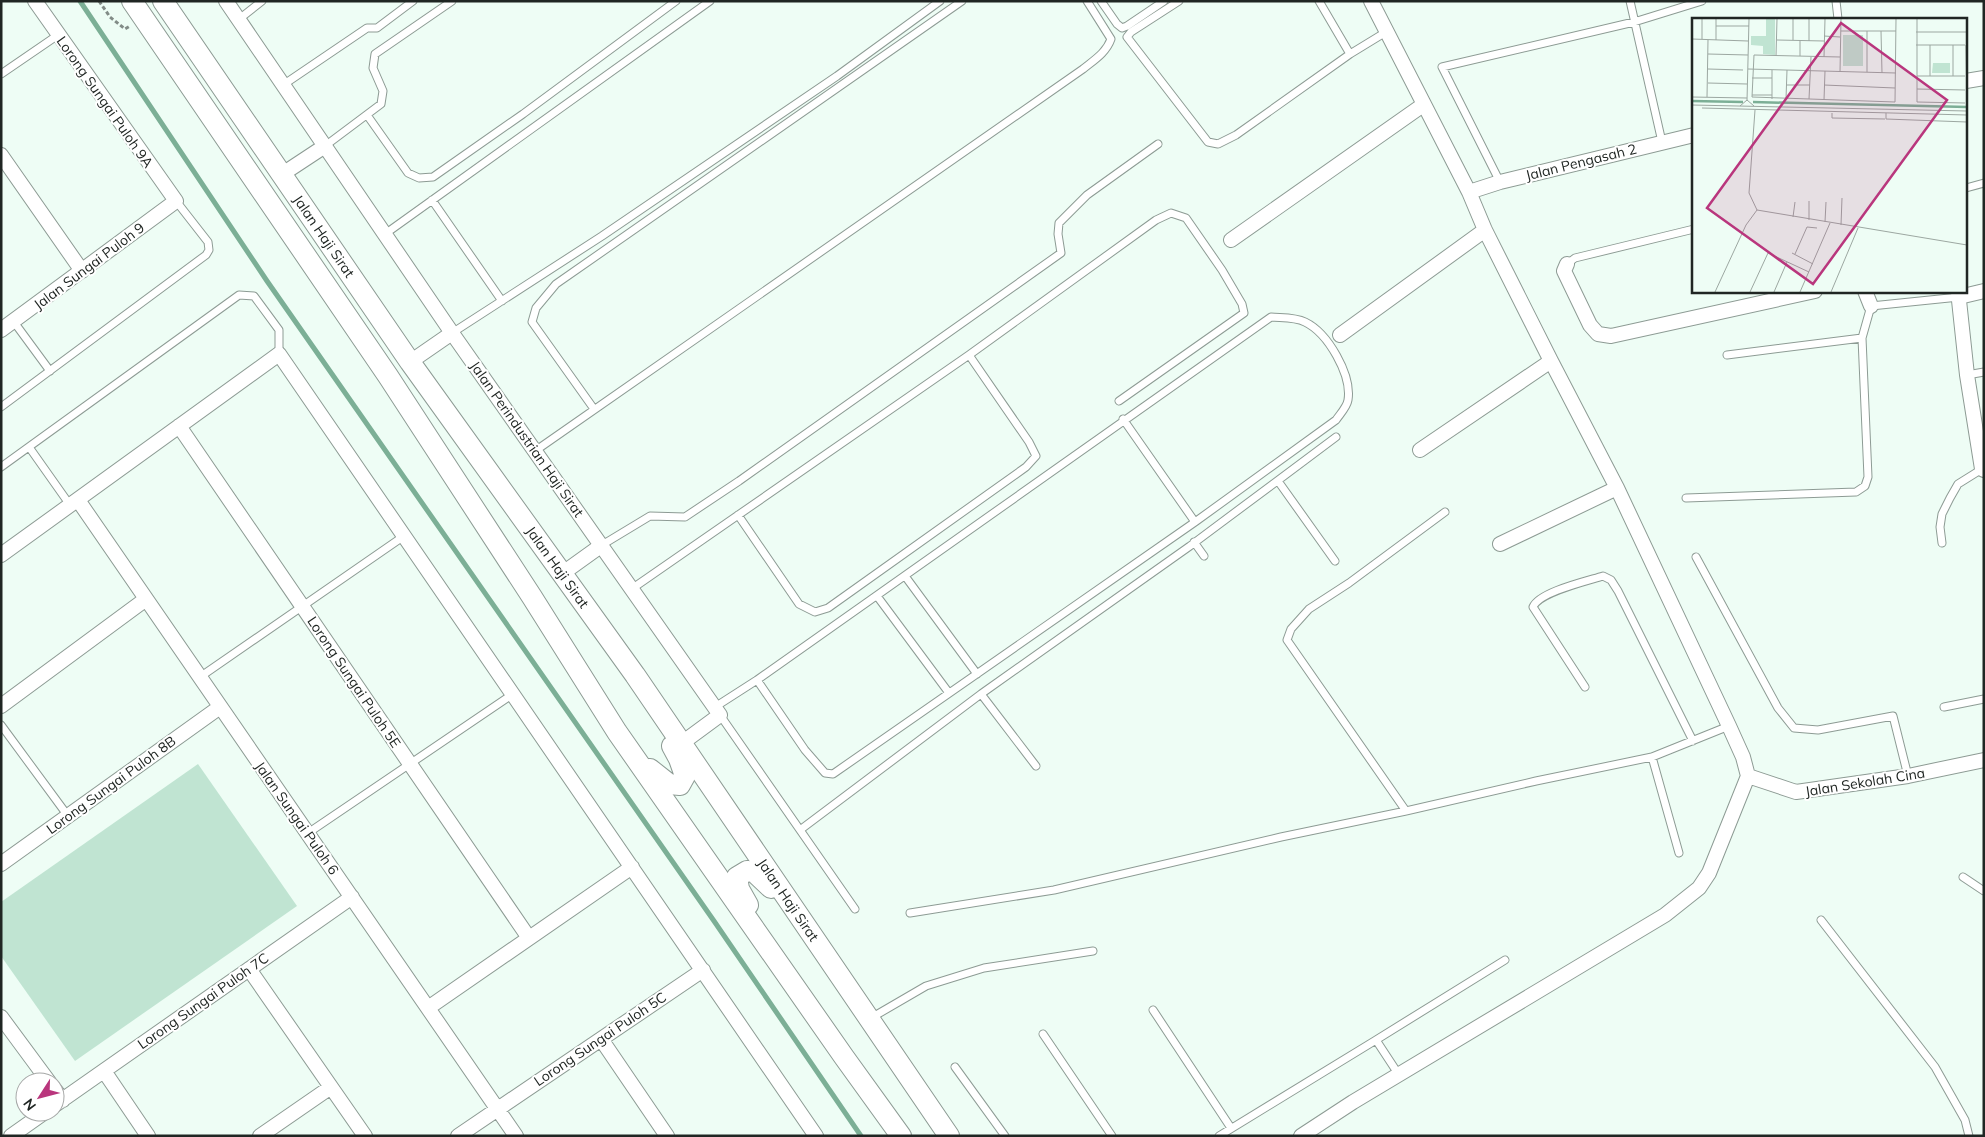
<svg xmlns="http://www.w3.org/2000/svg" width="1985" height="1137" font-family="Mulish,sans-serif">
<style>
.grass{fill:#c0e4d2}
.lines{fill:none;stroke-linecap:round;stroke-linejoin:round}
.stream{stroke:#7caf96;stroke-width:5}
.lane-casing{stroke:#8d9b94;stroke-width:9}
.street-casing{stroke:#8d9b94;stroke-width:16}
.secondary-casing{stroke:#8d9b94;stroke-width:22}
.path{stroke:#828c87;stroke-width:3;stroke-dasharray:4 2.5;stroke-linecap:butt}
.lane{stroke:#fff;stroke-width:7}
.street{stroke:#fff;stroke-width:14}
.secondary{stroke:#fff;stroke-width:20}
.labels{text-anchor:middle;dominant-baseline:central;stroke-width:4;stroke-linejoin:round;paint-order:stroke}
.street-label{font-size:14px;fill:#202623;stroke:#fff}
.inset-river{fill:none;stroke:#7caf96;stroke-width:2.5}
.inset-road{fill:none;stroke:#9ca7a1;stroke-width:1}
.view{fill:#b9367d;fill-opacity:0.15;stroke:#b9367d;stroke-width:2.5}
.inset-edge{fill:none;stroke:#202623;stroke-width:2.5}
</style>
<rect width="100%" height="100%" fill="#eefdf5"/>
<path class="grass" d="M198,764L297,906L75,1061L1,956V902Z"/>
<g class="lines">
<path class="stream" d="M80,1L267,281L714,921L861,1136"/>
<defs>
<path id="lane" d="M1101,1L1117,24L1122,28L1127,26L1164,1
M1179,1L1131,32L1127,37L1208,142L1218,144L1236,135L1350,54L1386,32
M1319,1L1350,54
M1630,1L1662,142
M1836,1L1838,19
M238,20L262,1
M1,74L58,35
M283,85L367,28H377L413,1
M367,115L408,173L419,178L433,177L523,114L676,1
M325,146L381,104L383,91L373,68L375,54L452,1
M1500,182L1442,67L1634,22L1702,1
M1966,188L1984,183
M432,200L502,301
M385,234L710,1
M1567,264L1575,258L1694,229
M1271,317C1282,318 1295,317 1305,322C1328,333 1352,375 1348,400C1347,407 1340,414 1336,420L1195,522L833,774L825,773L805,750L757,680Z
M14,322L50,371
M452,333L602,236L837,76L940,1
M1727,355L1862,338
M1967,375L1984,372
M1,407L206,255L209,250L208,242L176,201
M594,409L532,322L536,308L556,284L962,1
M1123,419L1195,522
M29,447L70,505
M535,451L1083,69C1094,60 1106,53 1111,39L1087,1
M1,467L239,295L254,296L279,330V354
M1278,481L1335,561
M1686,498L1856,492L1865,486L1868,477L1862,338L1871,306L1959,297
M738,515L799,604L815,612L828,608L1026,467L1036,456L1029,442L969,355
M1194,542L1204,556
M1942,543L1940,527L1942,514L1950,498L1958,484L1982,469
M602,545L650,516L685,517L739,481L1061,253L1058,234L1059,223L1087,195L1158,144
M1696,557L1778,708L1794,728L1818,730L1893,716L1908,776
M905,576L977,674
M633,588L969,355L1156,220L1171,213L1186,218L1222,270L1242,304L1244,313L1119,401
M877,596L949,693
M200,677L404,536
M1585,687L1533,607C1539,592 1587,581 1603,576L1611,580L1618,591L1693,741
M981,694L1036,766
M715,707L757,680
M1944,707L1984,699
M720,715L855,909
M1,725L68,816
M1652,757L1679,853
M1406,811L1287,640L1291,629L1309,609L1349,583L1445,512
M800,830L981,694L1190,546L1336,437
M308,833L513,694
M1963,877L1984,891
M910,913L1054,890L1281,837L1406,811L1536,781L1652,757L1729,726
M1821,920L1935,1067L1965,1120L1969,1136
M1153,1010L1231,1128
M871,1018L926,986L984,968L1093,951
M1043,1034L1112,1136
M955,1067L1005,1136
M1399,1075L1376,1040L1505,960
M1219,1136L1376,1040"/>
<path id="street" d="M226,1L452,333L410,362
M1966,81L1984,78
M1,155L82,271
M281,175L325,146
M1469,192L1500,182L1694,135
M1231,240L1423,105
M1567,264L1564,271L1590,325L1598,334L1611,336L1815,291
M1865,291L1871,306
M1958,291L1967,375L1982,469L1984,470
M1959,297L1984,291
M1,330L176,201L35,1
M452,333L720,715L682,743
M1340,335L1485,230
M179,426L529,938
M1420,450L1551,361
M78,500L516,1136
M1500,544L1617,488
M1,555L279,354L816,1136
M563,573L602,545
M1,706L146,599
M1748,776L1796,792L1908,776L1984,760
M1,864L220,707
M249,969L365,1136
M428,1008L632,867
M1,1017L49,1082
M601,1039L667,1136
M104,1071L148,1136
M55,1090L63,1100
M55,1105L352,897
M11,1136L45,1112
M260,1136L331,1087
M458,1136L703,970
M1301,1136L1353,1102L1665,915L1699,888L1709,873L1748,776L1743,757L1729,726L1617,488L1551,361L1485,230L1469,192L1371,1"/>
<g id="secondary">
<path d="M132,1L388,376L532,597L617,732L844,1057L901,1136"/>
<path id="s1" d="M163,1L410,362L635,675L949,1136"/>
<path d="M650,769L669,784L680,785L685,776L679,759L672,746"/>
<path d="M748,905L739,889L737,877L747,871L754,872L771,888"/>
</g>
</defs>
<use href="#lane" class="lane-casing"/>
<use href="#street" class="street-casing"/>
<use href="#secondary" class="secondary-casing"/>
<path class="path" d="M99,1L110,17L125,29L130,26"/>
<use href="#lane" class="lane"/>
<use href="#street" class="street"/>
<use href="#secondary" class="secondary"/>
</g>
<g class="labels">
<g class="street-label">
<text transform="translate(105 102) rotate(55)">Lorong Sungai Puloh 9A</text>
<text transform="translate(1581 162) rotate(-14)">Jalan Pengasah 2</text>
<text stroke="none"><textPath href="#s1" startOffset="285">Jalan Haji Sirat</textPath></text>
<text transform="translate(89 266) rotate(-37)">Jalan Sungai Puloh 9</text>
<text transform="translate(527 439) rotate(55)">Jalan Perindustrian Haji Sirat</text>
<text stroke="none"><textPath href="#s1" startOffset="690">Jalan Haji Sirat</textPath></text>
<text transform="translate(354 682) rotate(56)">Lorong Sungai Puloh 5E</text>
<text transform="translate(1865 782) rotate(-9)">Jalan Sekolah Cina</text>
<text transform="translate(111 785) rotate(-36)">Lorong Sungai Puloh 8B</text>
<text transform="translate(297 818) rotate(55)">Jalan Sungai Puloh 6</text>
<text stroke="none"><textPath href="#s1" startOffset="1095">Jalan Haji Sirat</textPath></text>
<text transform="translate(203 1001) rotate(-35)">Lorong Sungai Puloh 7C</text>
<text transform="translate(600 1039) rotate(-34)">Lorong Sungai Puloh 5C</text>
</g>
</g>
<g transform="translate(1692 18)">
<rect width="275" height="275" fill="#eefdf5"/>
<path d="M151,17H171V48H151Z" fill="#c0e4d2"/>
<path d="M74,1H83V37L71,36V28L59,27V18H74ZM241,45H258V55H240Z" fill="#c0e4d2"/>
<path class="inset-river" d="M0,83L51,84M61,84L275,89"/>
<path class="inset-road" d="M10,1V21M225,1V84L273,85M24,8H57M149,13H204M189,13L190,55M224,14H275M132,18L148,19M0,21L56,23M24,22V1M85,22L132,23M101,22V1M117,23V1M224,27H273M274,27L275,87M16,36L56,37M84,38L85,1M108,38V22M132,39L133,1M148,39L62,37L60,79L203,84L204,1M16,51L51,52M56,51L204,55M148,54L149,1M175,54V13M225,58H273M238,58V27M261,58V27M60,60H80M16,65L55,66M94,67H118M132,67L203,70M225,71L273,72M60,77H80M0,79L55,80M15,79L16,22M80,81V52M94,81L95,52M117,81L119,39M132,82L133,53M55,83L57,1M0,87L275,93M48,88L55,82L62,88M10,90L275,97M63,92L57,175L65,192L275,227M140,95V100L193,101M194,95V101L275,104M101,199L103,184M117,202V183M133,204L134,184M149,207L150,180M100,235L121,246M103,236L115,209L125,210M23,274L54,207L65,192M58,274L76,235L117,254M82,274L95,244M108,274L138,205M139,274L166,210"/>
<path class="view" d="M149,5L255,82L121,266L15,190Z"/>
<rect width="275" height="275" class="inset-edge"/>
</g>
<rect width="1985" height="1137" fill="none" stroke="#202623" stroke-width="5"/>
<g transform="translate(40 1097) rotate(234)"><circle r="24" fill="#ffffff" stroke="#a6a8a7"/>
<path d="M0-4L9 19L0 12L-9 19Z" fill="#b9367d"/>
<text y="-8" font-size="14" font-weight="bold" text-anchor="middle" fill="#202623">N</text>
</g>
</svg>
